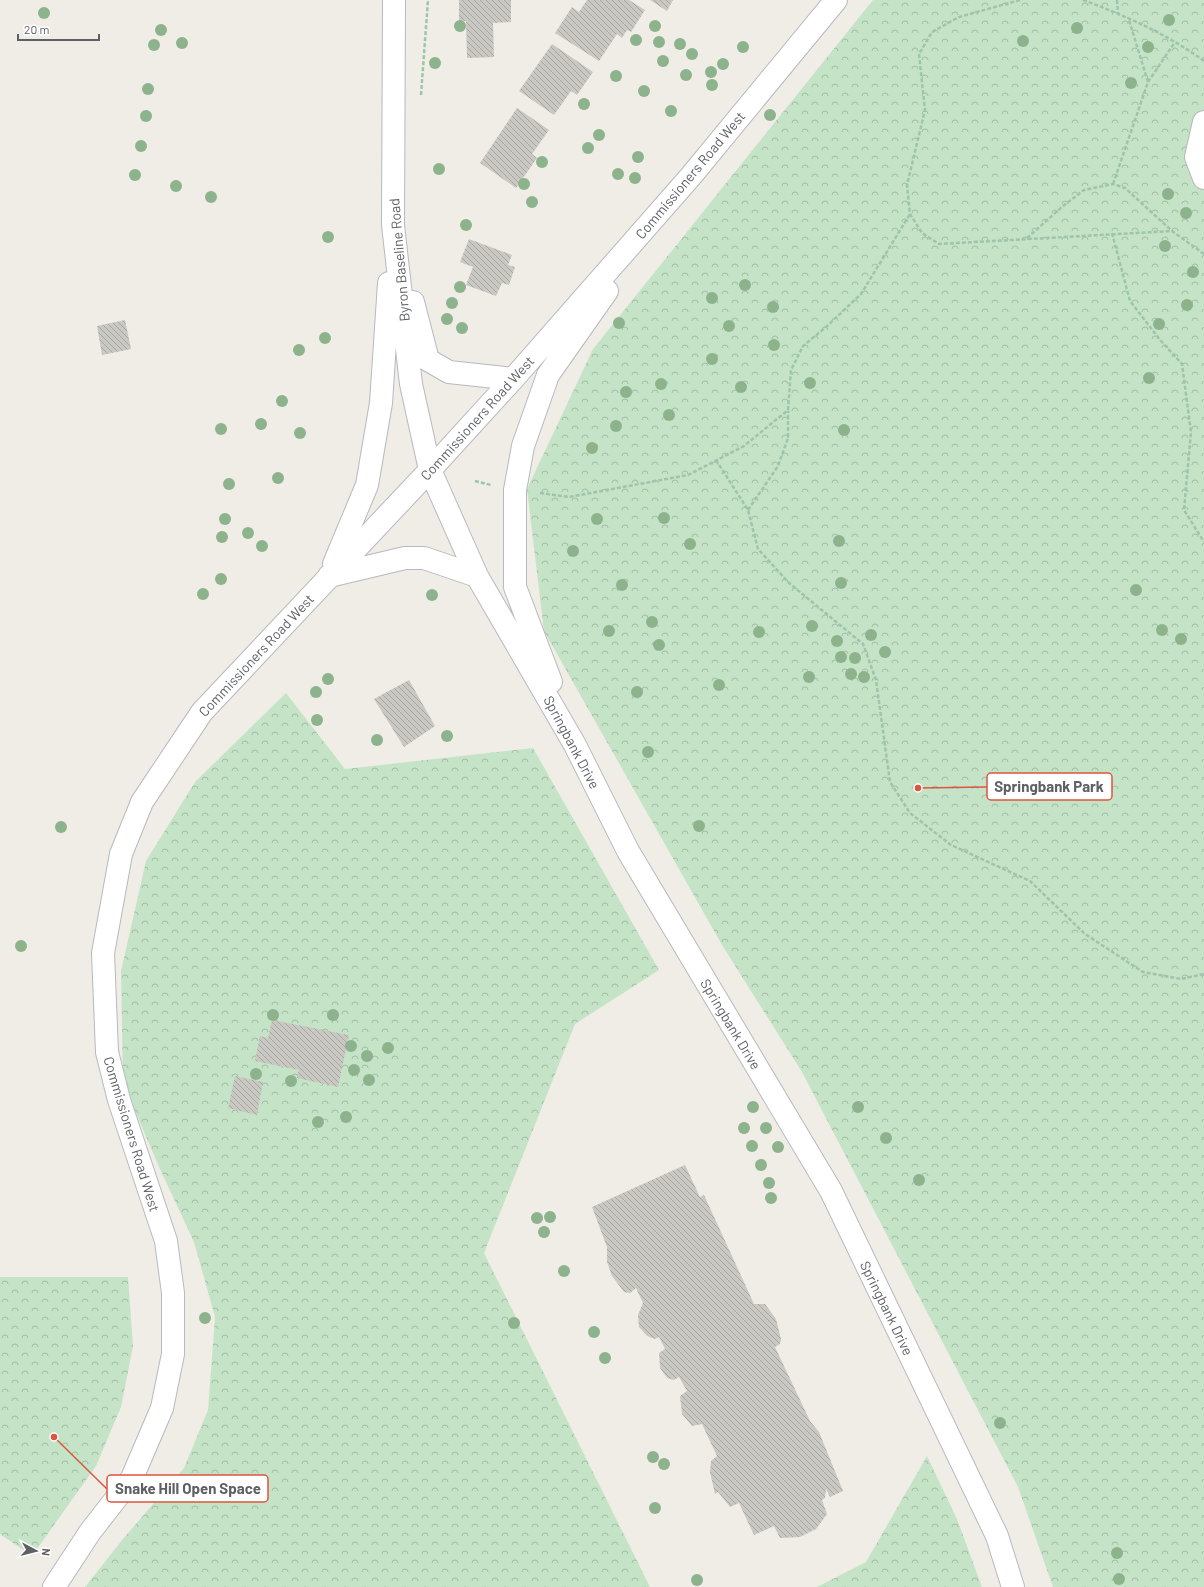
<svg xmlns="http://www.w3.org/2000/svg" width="1204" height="1587" font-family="Barlow,sans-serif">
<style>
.forest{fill:url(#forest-crowns)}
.building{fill:url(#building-back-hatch)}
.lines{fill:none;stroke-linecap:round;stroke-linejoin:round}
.minor-casing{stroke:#b6b7bb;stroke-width:24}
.secondary-casing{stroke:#b7b9be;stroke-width:24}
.path{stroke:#9ec5ac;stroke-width:2.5;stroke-dasharray:4 2;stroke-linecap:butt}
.minor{stroke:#fff;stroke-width:22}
.secondary{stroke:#fff;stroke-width:22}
.tree{fill:#8db38d}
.labels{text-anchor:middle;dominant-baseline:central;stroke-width:3.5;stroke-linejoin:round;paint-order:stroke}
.street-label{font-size:14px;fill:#5e6065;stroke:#fff}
.leader{fill:none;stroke:#dc563f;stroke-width:1.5}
.callout-dot{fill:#dc563f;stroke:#fff;stroke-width:1.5}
.callout{fill:#fff;stroke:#dc563f;stroke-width:1.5}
.callout-label{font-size:15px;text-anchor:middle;font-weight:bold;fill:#5e6065}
</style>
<defs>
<pattern id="forest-crowns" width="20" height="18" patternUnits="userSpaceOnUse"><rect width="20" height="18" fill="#c5e4c7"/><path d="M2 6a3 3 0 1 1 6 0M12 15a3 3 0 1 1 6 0" fill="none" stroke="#a3bca5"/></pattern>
<pattern id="building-back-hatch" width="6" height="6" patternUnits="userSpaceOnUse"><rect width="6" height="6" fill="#cac8c2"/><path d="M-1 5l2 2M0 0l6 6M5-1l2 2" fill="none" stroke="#a7a6a1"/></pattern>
</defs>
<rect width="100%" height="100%" fill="#efede6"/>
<path class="forest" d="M873,0H1204V1587H1053L1018,1487L802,1072L722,945L544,631L527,489L593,349Z
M286,693L345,769L533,748L659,970L575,1024L484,1253L650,1587H85L123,1539L184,1468L208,1410L215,1317L194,1242L160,1169L123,1083L121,971L146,861L195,782Z
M0,1277H128L133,1346L121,1407L96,1466L32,1556L0,1534Z
M927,1456L957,1519L982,1587H817L866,1562Z"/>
<path class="building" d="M459,0H511V22L493,23L494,57L467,58L466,21L459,22Z
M587,0H629L645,10L631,32L627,30L622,38L617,34L599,61L555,33L572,7L579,12Z
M650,0H673L667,11Z
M552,44L593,72L577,95L571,91L554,115L519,91Z
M517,108L549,130L532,154L537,158L516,188L480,163Z
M469,239L512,255L508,265L515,267L509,285L502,283L496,296L466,285L473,267L460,262Z
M125,320L131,349L102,355L97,326Z
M409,680L435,726L404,747L374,699Z
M272,1020L349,1035L338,1087L297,1078L299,1070L255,1061L260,1036L268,1038Z
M235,1076L263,1082L257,1115L228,1108Z
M685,1165L700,1197L704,1195L754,1304H765L776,1319L781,1339L780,1344L775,1347L810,1421L819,1432L843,1491L830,1497L826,1489L825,1498L822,1500L827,1514L816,1529L800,1537L780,1538L774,1526L754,1535L739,1503L730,1507L718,1492L715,1494L710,1472L711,1461L717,1456L702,1424L692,1426L682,1414L680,1396L687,1391L679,1377L674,1380L667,1378L660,1368L659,1353L665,1349L659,1337L655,1339L647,1336L639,1327L638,1315L643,1303L636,1288L630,1293L624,1292L612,1276L607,1262V1247L592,1207Z"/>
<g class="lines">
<defs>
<path id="minor" d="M1204,122L1196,157L1204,178"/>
<path id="secondary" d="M394,0L393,225L411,384L430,470L477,576L575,745L628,851L831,1191L997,1536L1013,1587
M413,302L428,360L449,372L513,379
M334,564L367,485L381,403L389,283
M329,576L405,558H424L477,576
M551,682L515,587V490L523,446L548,375L607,291
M54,1587L90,1532L132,1478L162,1408L173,1354V1293L166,1241L119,1100L107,1052L103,953L121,854L142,802L202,712L430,470L513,379L691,176L836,0"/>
</defs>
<use href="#minor" class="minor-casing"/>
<use href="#secondary" class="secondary-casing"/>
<path class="path" d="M1020,0L959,17L932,32L919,54L925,110L907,185L910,214L922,233L939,244L1172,231L1204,254
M1083,0C1126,16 1167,34 1204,61
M1117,0L1118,13
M1148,82L1175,42
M421,95L428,0
M1113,184L1148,82L1128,17
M1112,233L1130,301L1161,341L1182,364L1191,432L1184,510L1204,542
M1027,238L1063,206L1084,190L1113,184L1125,188L1171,230
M716,460L748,510L758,549L789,583L863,644L876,680L890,782L910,813L951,845L1030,881L1085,934L1143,972L1181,979L1204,974
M475,481L491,485
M540,493L569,497L688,475L744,446L788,410L791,370L803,346L826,327L861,294L910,214
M748,510L778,466L788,438V411"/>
<use href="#minor" class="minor"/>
<use href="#secondary" class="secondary"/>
</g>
<g class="tree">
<circle cx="44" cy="13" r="6"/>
<circle cx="1169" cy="20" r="6"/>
<circle cx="460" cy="26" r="6"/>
<circle cx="655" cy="26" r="6"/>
<circle cx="1077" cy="28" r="6"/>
<circle cx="161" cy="30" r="6"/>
<circle cx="636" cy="40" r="6"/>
<circle cx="1023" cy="41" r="6"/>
<circle cx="659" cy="42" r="6"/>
<circle cx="182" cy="43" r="6"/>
<circle cx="680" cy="44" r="6"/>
<circle cx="154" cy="45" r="6"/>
<circle cx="743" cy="47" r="6"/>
<circle cx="1148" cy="47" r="6"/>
<circle cx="692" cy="54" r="6"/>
<circle cx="663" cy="61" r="6"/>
<circle cx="435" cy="63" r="6"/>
<circle cx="723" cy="64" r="6"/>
<circle cx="711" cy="72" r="6"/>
<circle cx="686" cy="75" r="6"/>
<circle cx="616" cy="76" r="6"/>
<circle cx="1131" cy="83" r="6"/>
<circle cx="712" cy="85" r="6"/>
<circle cx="148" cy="89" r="6"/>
<circle cx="644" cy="91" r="6"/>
<circle cx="584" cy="104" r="6"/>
<circle cx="671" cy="111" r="6"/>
<circle cx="770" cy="115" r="6"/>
<circle cx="146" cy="116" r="6"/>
<circle cx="599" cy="135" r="6"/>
<circle cx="141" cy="146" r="6"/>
<circle cx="588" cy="148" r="6"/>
<circle cx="638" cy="157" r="6"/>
<circle cx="542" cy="162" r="6"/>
<circle cx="439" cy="169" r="6"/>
<circle cx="618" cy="174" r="6"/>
<circle cx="135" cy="175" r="6"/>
<circle cx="635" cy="178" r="6"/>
<circle cx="524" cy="184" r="6"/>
<circle cx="176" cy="186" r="6"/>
<circle cx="1168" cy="194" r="6"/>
<circle cx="211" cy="197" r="6"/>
<circle cx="532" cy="202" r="6"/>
<circle cx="1186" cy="213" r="6"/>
<circle cx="466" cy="225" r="6"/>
<circle cx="328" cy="237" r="6"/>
<circle cx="1165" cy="246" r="6"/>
<circle cx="1193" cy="272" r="6"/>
<circle cx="745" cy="285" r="6"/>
<circle cx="460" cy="287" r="6"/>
<circle cx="712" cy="298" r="6"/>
<circle cx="452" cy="303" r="6"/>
<circle cx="1187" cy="305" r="6"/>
<circle cx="773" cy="307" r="6"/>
<circle cx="447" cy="319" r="6"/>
<circle cx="619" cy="323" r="6"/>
<circle cx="1159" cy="324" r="6"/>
<circle cx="729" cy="326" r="6"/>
<circle cx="462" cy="328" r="6"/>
<circle cx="325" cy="338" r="6"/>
<circle cx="774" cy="345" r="6"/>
<circle cx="299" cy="350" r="6"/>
<circle cx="712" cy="359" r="6"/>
<circle cx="1149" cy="378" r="6"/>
<circle cx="810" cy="383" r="6"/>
<circle cx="661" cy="384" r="6"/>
<circle cx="741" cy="387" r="6"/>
<circle cx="626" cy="392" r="6"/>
<circle cx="282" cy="401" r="6"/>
<circle cx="669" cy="415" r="6"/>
<circle cx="261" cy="424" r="6"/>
<circle cx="616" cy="426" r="6"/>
<circle cx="221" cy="429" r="6"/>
<circle cx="844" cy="430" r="6"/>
<circle cx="300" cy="433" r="6"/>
<circle cx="592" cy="448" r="6"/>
<circle cx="278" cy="478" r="6"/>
<circle cx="229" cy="484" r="6"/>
<circle cx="664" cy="518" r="6"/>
<circle cx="225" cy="519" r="6"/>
<circle cx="597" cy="519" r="6"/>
<circle cx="248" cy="533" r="6"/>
<circle cx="222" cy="537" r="6"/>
<circle cx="839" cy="541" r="6"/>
<circle cx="690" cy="544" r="6"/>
<circle cx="262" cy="546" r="6"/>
<circle cx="573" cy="551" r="6"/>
<circle cx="221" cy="579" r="6"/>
<circle cx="841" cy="583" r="6"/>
<circle cx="622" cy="585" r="6"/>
<circle cx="1136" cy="590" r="6"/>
<circle cx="203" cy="594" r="6"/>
<circle cx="432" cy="595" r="6"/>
<circle cx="652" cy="622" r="6"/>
<circle cx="812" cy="626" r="6"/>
<circle cx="1162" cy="630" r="6"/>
<circle cx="609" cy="631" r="6"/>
<circle cx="759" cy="632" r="6"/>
<circle cx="871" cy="635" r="6"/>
<circle cx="1181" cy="639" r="6"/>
<circle cx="837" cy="641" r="6"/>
<circle cx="659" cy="645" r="6"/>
<circle cx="885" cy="652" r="6"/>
<circle cx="841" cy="657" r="6"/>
<circle cx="855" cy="658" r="6"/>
<circle cx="851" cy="674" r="6"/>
<circle cx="809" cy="677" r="6"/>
<circle cx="864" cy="677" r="6"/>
<circle cx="328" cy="679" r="6"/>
<circle cx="719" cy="685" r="6"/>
<circle cx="316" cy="692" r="6"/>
<circle cx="637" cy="692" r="6"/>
<circle cx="317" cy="720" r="6"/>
<circle cx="447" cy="736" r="6"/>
<circle cx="377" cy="740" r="6"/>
<circle cx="648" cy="752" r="6"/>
<circle cx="699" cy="826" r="6"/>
<circle cx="61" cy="827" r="6"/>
<circle cx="21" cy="946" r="6"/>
<circle cx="273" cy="1015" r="6"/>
<circle cx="333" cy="1015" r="6"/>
<circle cx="351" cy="1046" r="6"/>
<circle cx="388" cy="1048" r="6"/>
<circle cx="367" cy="1056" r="6"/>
<circle cx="354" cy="1070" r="6"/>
<circle cx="256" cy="1074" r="6"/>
<circle cx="369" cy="1080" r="6"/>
<circle cx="291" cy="1081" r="6"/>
<circle cx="753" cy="1107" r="6"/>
<circle cx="858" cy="1107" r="6"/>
<circle cx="346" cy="1117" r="6"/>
<circle cx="318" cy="1122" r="6"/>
<circle cx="744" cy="1128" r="6"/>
<circle cx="766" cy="1128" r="6"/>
<circle cx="886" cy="1138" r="6"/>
<circle cx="752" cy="1146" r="6"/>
<circle cx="778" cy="1147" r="6"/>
<circle cx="761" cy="1165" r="6"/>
<circle cx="919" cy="1180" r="6"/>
<circle cx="769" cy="1183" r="6"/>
<circle cx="771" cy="1198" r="6"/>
<circle cx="550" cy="1217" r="6"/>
<circle cx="537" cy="1218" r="6"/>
<circle cx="544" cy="1232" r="6"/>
<circle cx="564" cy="1271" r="6"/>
<circle cx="205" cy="1318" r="6"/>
<circle cx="514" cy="1323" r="6"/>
<circle cx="594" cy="1332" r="6"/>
<circle cx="605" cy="1358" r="6"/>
<circle cx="1000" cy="1423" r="6"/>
<circle cx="653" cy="1457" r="6"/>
<circle cx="664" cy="1464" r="6"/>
<circle cx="655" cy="1508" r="6"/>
<circle cx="1117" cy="1553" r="6"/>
<circle cx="1119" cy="1579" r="6"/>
<circle cx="697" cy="1580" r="6"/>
</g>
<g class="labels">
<g class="street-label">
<text transform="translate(690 175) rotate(-50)">Commissioners Road West</text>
<text transform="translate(399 260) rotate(-95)">Byron Baseline Road</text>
<text transform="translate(477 418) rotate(-48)">Commissioners Road West</text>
<text transform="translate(256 655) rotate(-47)">Commissioners Road West</text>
<text transform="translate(572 742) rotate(62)">Springbank Drive</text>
<text transform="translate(731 1024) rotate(59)">Springbank Drive</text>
<text transform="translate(132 1134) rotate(73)">Commissioners Road West</text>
<text transform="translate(887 1308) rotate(64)">Springbank Drive</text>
</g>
</g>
<path class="leader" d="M918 788L987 787M54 1437L107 1489"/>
<g class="callout-dot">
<circle cx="918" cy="788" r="4"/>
<circle cx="54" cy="1437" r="4"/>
</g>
<g class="callout">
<rect x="987" y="773" width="125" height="27" rx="4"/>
<rect x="107" y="1475" width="161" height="27" rx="4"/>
</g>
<g class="callout-label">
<text x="1049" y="792">Springbank Park</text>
<text x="188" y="1494">Snake Hill Open Space</text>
</g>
<g transform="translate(36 1551) rotate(97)" stroke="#ffffff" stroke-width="3" paint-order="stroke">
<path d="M0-3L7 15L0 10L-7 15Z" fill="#5e6065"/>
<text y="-6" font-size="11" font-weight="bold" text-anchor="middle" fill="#5e6065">N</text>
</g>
<path d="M18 34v6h81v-6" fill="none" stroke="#5e6065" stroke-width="2"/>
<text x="24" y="34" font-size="12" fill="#5e6065" stroke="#ffffff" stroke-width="3" paint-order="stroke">20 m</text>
</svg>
